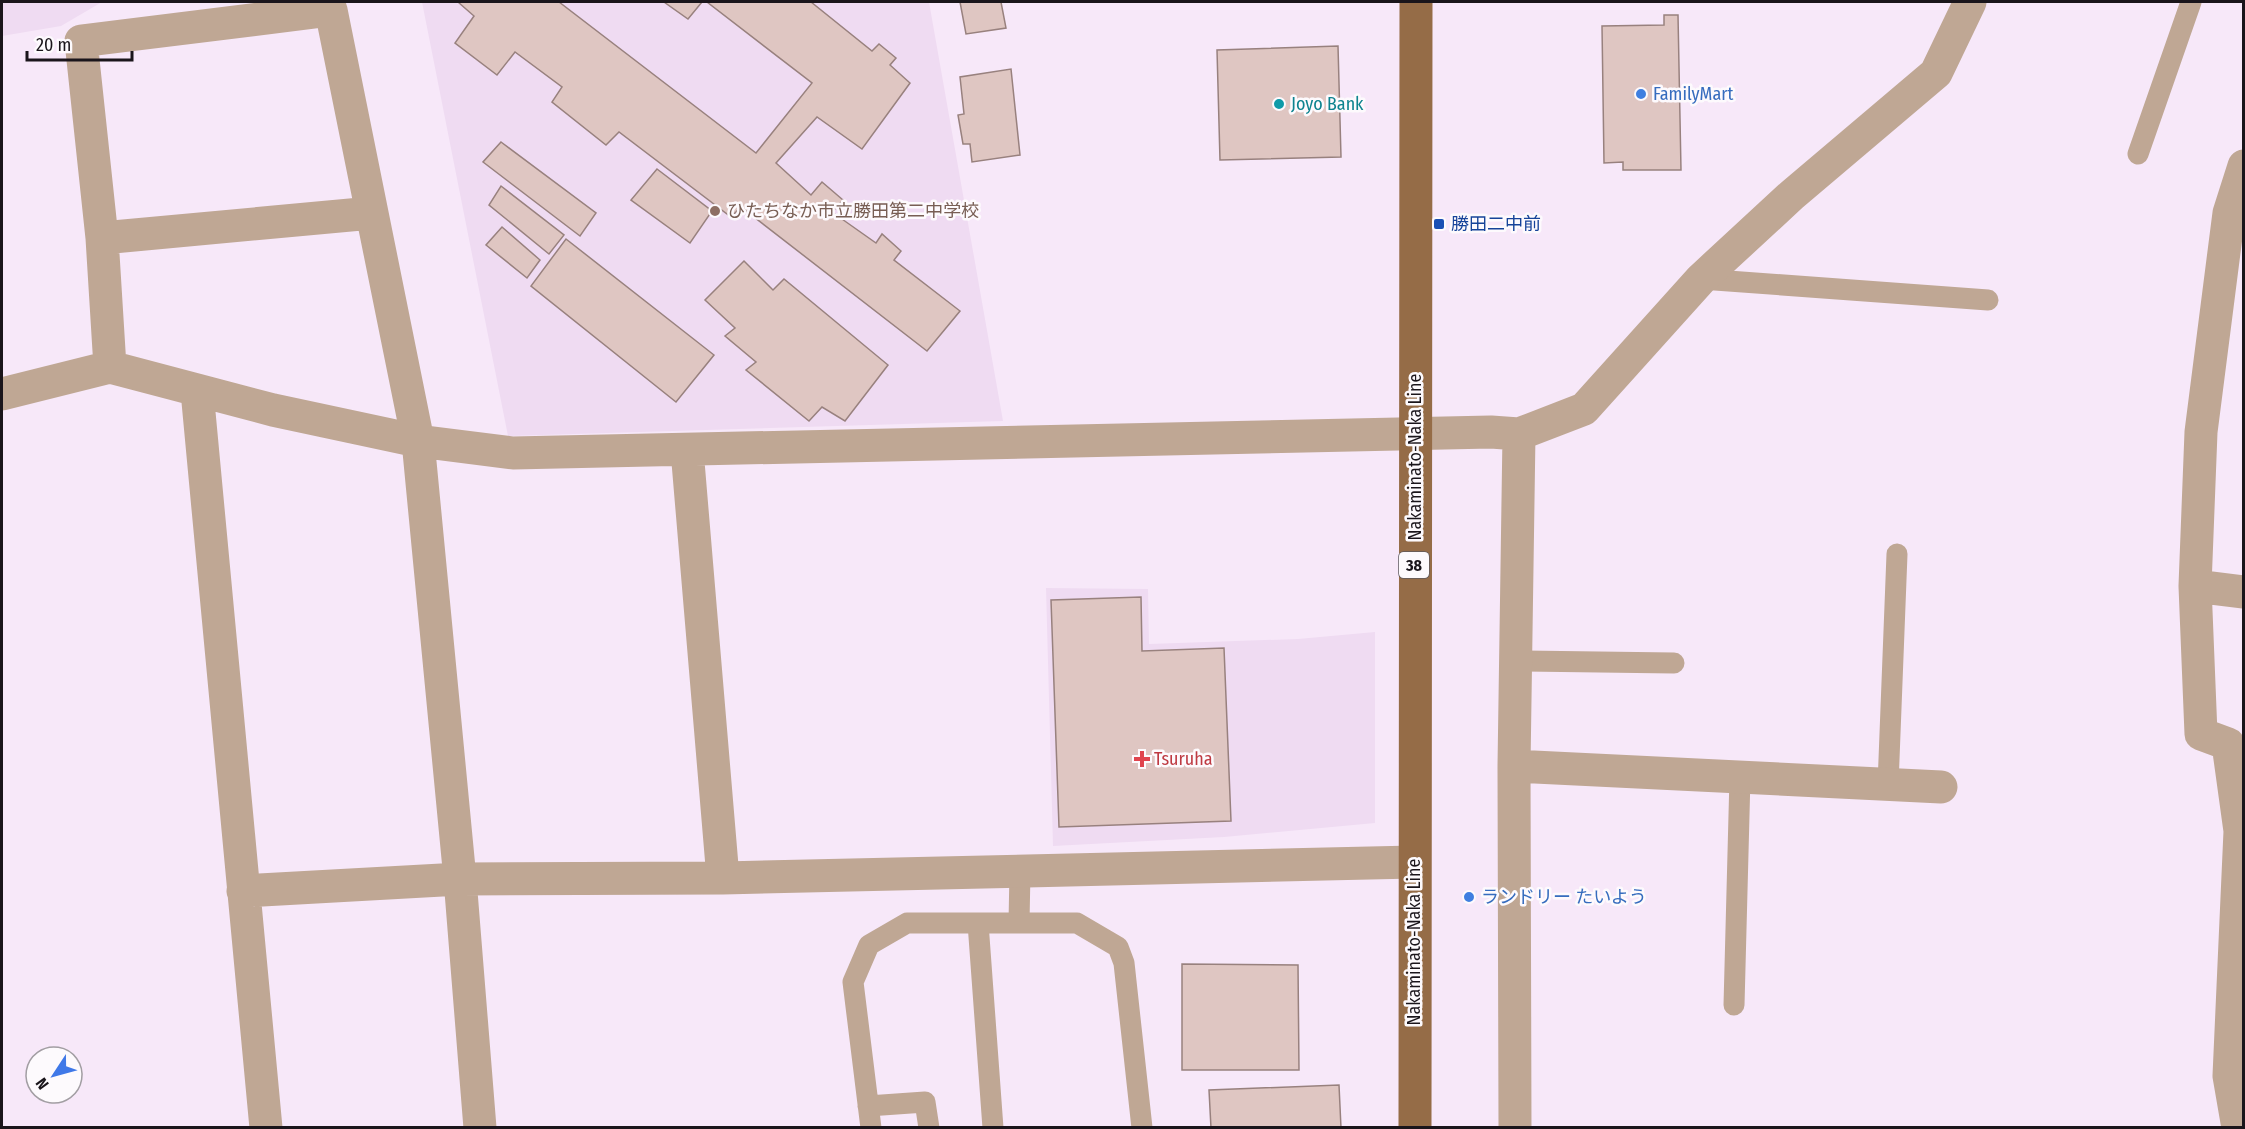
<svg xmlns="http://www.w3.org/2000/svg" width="2245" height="1129" font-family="'Fira Sans Condensed','Noto Sans JP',sans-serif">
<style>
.built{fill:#efdbf2}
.building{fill:#dfc6c2;stroke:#98817e;stroke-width:1.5}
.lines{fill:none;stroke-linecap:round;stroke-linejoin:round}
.service{stroke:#bfa794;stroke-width:21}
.minor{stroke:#bfa794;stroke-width:33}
.primary{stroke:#956c47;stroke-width:33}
.shop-dot{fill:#3f7fe0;stroke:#fdfafd;stroke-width:2}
.culture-dot{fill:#0f9aa8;stroke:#fdfafd;stroke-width:2}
.education-dot{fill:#8d6e63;stroke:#fdfafd;stroke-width:2}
.transit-dot{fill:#1a4fb4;stroke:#fdfafd;stroke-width:2}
.health-dot{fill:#e0444e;stroke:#fdfafd;stroke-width:2}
.labels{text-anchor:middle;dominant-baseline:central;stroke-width:5;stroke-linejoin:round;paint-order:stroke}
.shield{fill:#fdfafd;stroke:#5e5a5f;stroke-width:1.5}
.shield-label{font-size:16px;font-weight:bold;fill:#1a151b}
.shop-label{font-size:18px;fill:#366cbe;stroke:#fdfafd;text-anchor:start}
.culture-label{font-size:18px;fill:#0d838f;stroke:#fdfafd;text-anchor:start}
.education-label{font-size:18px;fill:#785e54;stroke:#fdfafd;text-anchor:start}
.transit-label{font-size:18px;fill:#164399;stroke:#fdfafd;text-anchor:start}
.street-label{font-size:18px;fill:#1a151b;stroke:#fdfafd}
.health-label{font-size:18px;fill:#be3a42;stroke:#fdfafd;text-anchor:start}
</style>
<rect width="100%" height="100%" fill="#f7e8f9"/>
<path class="built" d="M2,2H102L61,26L2,36Z
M422,2H929L1003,421L508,436Z
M1046,588L1148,589L1149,644L1298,639L1375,632V823L1224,837L1053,846Z"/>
<path class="building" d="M458,2H559L756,153L812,83L707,2H811L872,51L879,44L896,58L890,65L910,83L862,149L817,117L776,163L811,195L822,182L843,200L832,212L876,243L882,234L901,251L894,260L960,311L927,351L741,207L731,217L619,132L606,145L552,102L562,87L515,52L497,75L455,43L474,16Z
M664,2H702L688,19Z
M960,2H1001L1006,28L966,34Z
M1664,15H1678L1681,170H1623V162L1604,163L1602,26L1664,25Z
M1338,46L1341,157L1220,160L1217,50Z
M1011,69L1020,155L972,162L970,144H963L958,115L964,114L960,77Z
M501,142L596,213L580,236L483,162Z
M657,169L712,211L690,243L631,200Z
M501,186L564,235L549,254L489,205Z
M502,227L540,260L527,278L486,245Z
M566,239L714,355L676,402L531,286Z
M744,261L773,290L784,279L888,365L845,421L822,407L809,421L746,370L756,362L725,336L735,328L705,300Z
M1141,597L1142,651L1224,648L1231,821L1059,827L1051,600Z
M1182,964L1298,965L1299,1070H1182Z
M1339,1085L1341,1128H1211L1209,1090Z"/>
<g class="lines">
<path class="service" d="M2138,154L2191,2
M1701,279L1988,300
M1516,661L1674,663
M1888,785L1897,554
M978,923L993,1128
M1019,923L1020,871
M1734,1005L1740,777
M868,1106L925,1102L929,1128
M871,1128L853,982L869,945L907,923H1077L1118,947L1124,963L1142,1128"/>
<path class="minor" d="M102,238L372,213
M110,367L102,238L81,41L331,10L418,441L460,879L480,1128
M197,391L266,1128
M2,394L110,367L273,410L418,441L513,453L1491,432L1519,434L1584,409L1701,279L1792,195L1936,73L1970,2
M687,450L723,878
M2195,586L2244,592
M1514,766L1941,787
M243,891L460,879L723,878L1414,862
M1515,1128L1514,766L1519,434
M2238,1128L2229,1076L2240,831L2228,744L2201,734L2195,586L2201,432L2229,213L2244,166"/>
<path class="primary" d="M1415,1128L1416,2"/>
</g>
<g class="shop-dot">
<circle cx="1641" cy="94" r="6"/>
<circle cx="1469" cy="897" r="6"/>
</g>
<circle class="culture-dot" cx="1279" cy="104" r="6"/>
<circle class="education-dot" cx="715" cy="211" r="6"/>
<rect class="transit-dot" x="1433" y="218" width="12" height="12" rx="3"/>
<path class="health-dot" d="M1139 750h6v6h6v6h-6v6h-6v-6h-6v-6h6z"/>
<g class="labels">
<rect class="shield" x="1399" y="552" width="30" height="26" rx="4.5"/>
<g class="shield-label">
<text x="1414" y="565">38</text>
</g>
<g class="shop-label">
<text x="1653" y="94">FamilyMart</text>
<text x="1481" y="897">ランドリー たいよう</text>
</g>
<g class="culture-label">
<text x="1291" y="104">Joyo Bank</text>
</g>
<g class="education-label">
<text x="727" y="211">ひたちなか市立勝田第二中学校</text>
</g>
<g class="transit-label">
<text x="1451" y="224">勝田二中前</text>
</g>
<g class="street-label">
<text transform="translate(1415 457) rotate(-90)">Nakaminato-Naka Line</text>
<text transform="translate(1414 942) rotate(-90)">Nakaminato-Naka Line</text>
</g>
<g class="health-label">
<text x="1154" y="759">Tsuruha</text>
</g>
</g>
<rect width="2245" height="1129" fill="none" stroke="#1a151b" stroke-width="6"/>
<g transform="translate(54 1075) rotate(234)"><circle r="28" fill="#fdfafd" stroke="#a29ea3" stroke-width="1.5"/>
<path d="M0-4.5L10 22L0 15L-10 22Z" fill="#3f78e8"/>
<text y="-9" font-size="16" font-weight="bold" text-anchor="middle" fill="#1a151b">N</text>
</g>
<path d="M27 51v9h105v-9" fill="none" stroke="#1a151b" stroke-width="3"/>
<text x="36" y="51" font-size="18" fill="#1a151b" stroke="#fdfafd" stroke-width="4.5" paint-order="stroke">20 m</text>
</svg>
